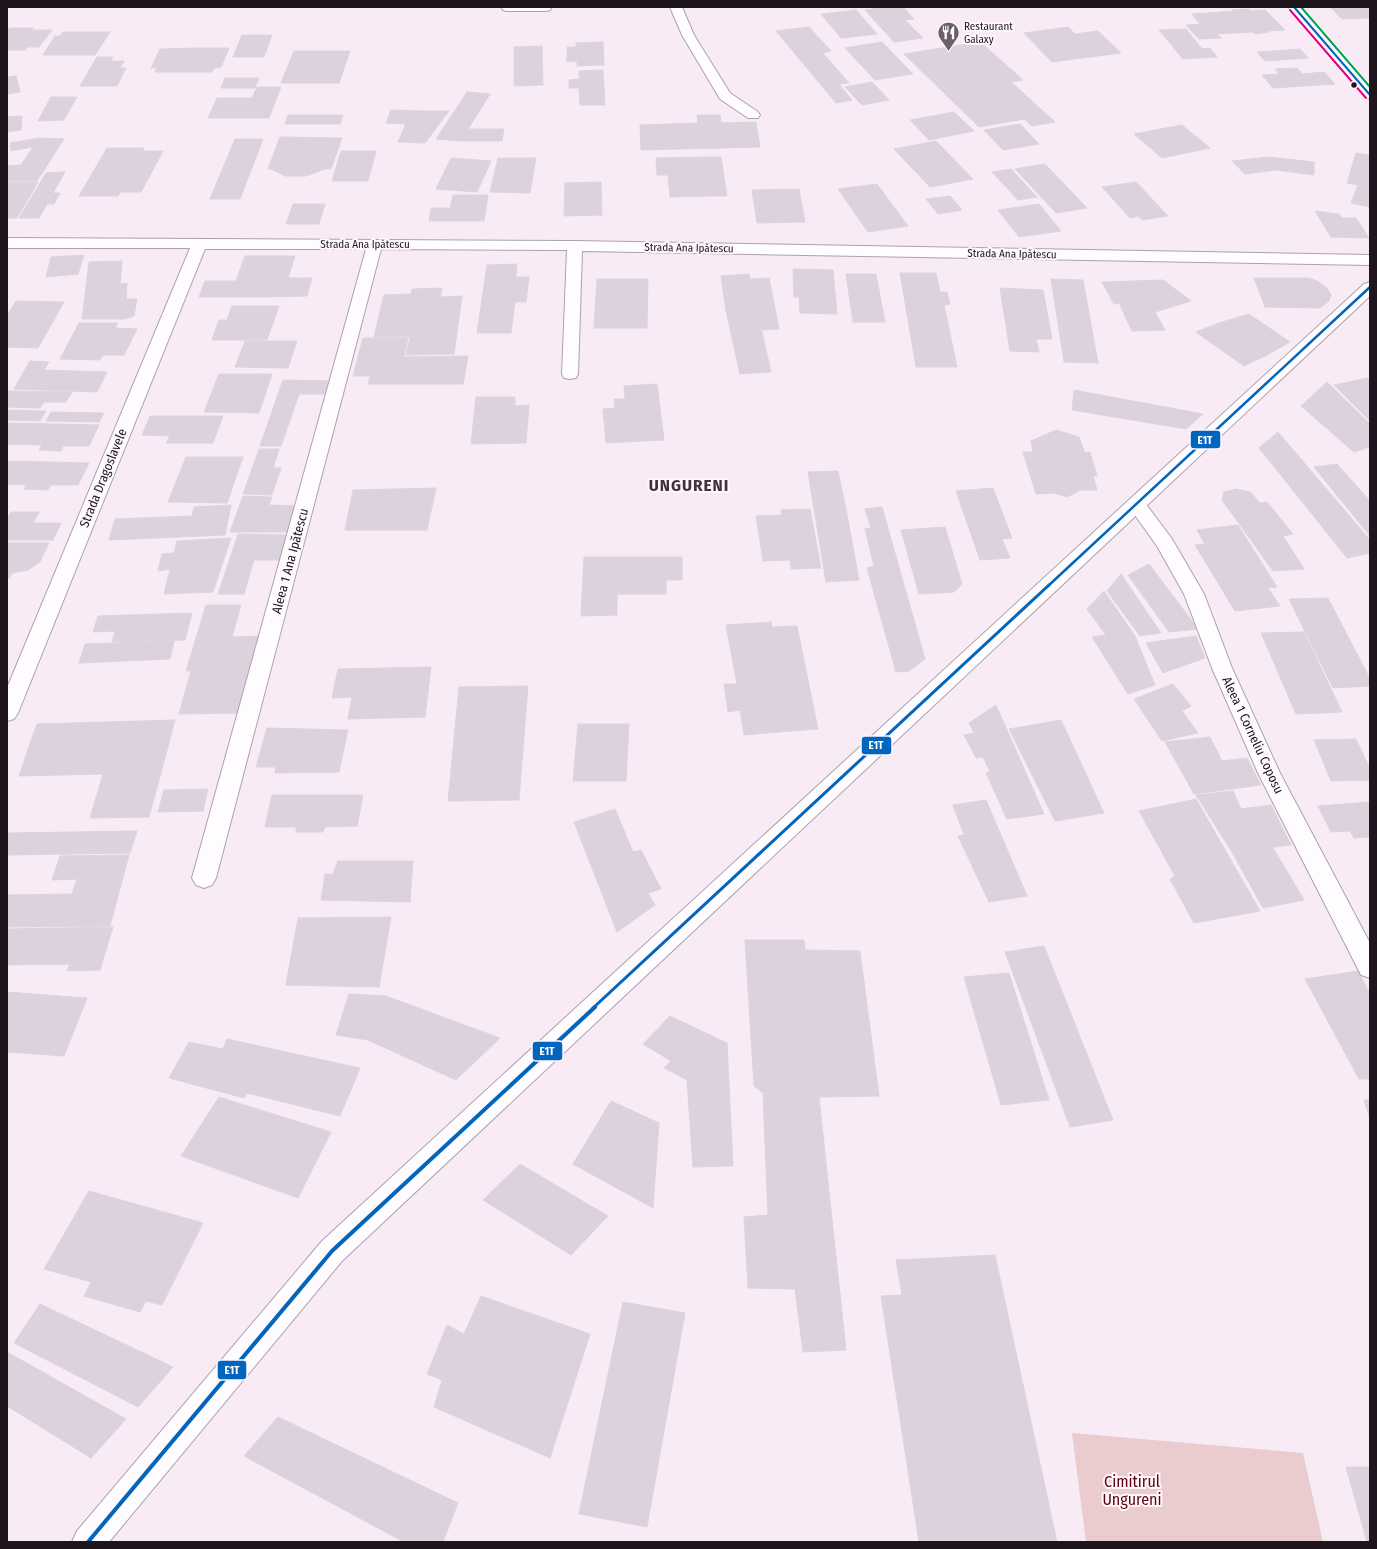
<svg xmlns="http://www.w3.org/2000/svg" width="1377" height="1549" font-family="'Fira Sans Condensed',sans-serif">
<style>
.green{fill:#eacbce}
.building{fill:#dcd2de;stroke:#dcd4dd}
.lines{fill:none;stroke-linecap:round;stroke-linejoin:round}
.minor-casing{stroke:#aca2aa;stroke-width:2}
.tertiary-casing{stroke:#aca2aa;stroke-width:2}
.secondary-casing{stroke:#aca2aa;stroke-width:2}
.minor{fill:#fefcfe;fill-rule:evenodd}
.tertiary{fill:#fefcfe;fill-rule:evenodd}
.secondary{fill:#fefcfe;fill-rule:evenodd}
.bus-1-far3-casing{stroke:#fff9fd;stroke-width:4}
.bus-1-far2-casing{stroke:#fff9fd;stroke-width:5}
.bus-1-far1-casing{stroke:#fff9fd;stroke-width:6}
.bus-1-casing{stroke:#fff9fd;stroke-width:7}
.bus-2-casing{stroke:#fff9fd;stroke-width:4}
.bus-3-casing{stroke:#fff9fd;stroke-width:4}
.bus-1-far3{stroke:#0065bd;stroke-width:2}
.bus-1-far2{stroke:#0065bd;stroke-width:2.5}
.bus-1-far1{stroke:#0065bd;stroke-width:3}
.bus-1{stroke:#0065bd;stroke-width:4}
.bus-2{stroke:#e5007d;stroke-width:2}
.bus-3{stroke:#00a651;stroke-width:2}
.bus-dot{fill:#1e161c;stroke:#fff9fd;stroke-width:1.5}
.labels{text-anchor:middle;dominant-baseline:central;stroke-width:4;stroke-linejoin:round;paint-order:stroke}
.far-poi-label{font-size:11px;fill:#1e161c;stroke:#fff9fd;text-anchor:start}
.far-street-label{font-size:11px;fill:#1e161c;stroke:#fff9fd}
.street-label{font-size:13px;fill:#1e161c;stroke:#fff9fd}
.near-park-label{font-size:16px;fill:#5e0212;stroke:#fff9fd}
.district-label{font-size:17px;font-weight:bold;letter-spacing:1px;fill:#44313f;stroke:#fff9fd}
.line-badge{stroke:#fff9fd;stroke-width:1.5}
.badge-label{font-size:11px;text-anchor:middle;font-weight:bold;fill:#fff}
</style>
<rect width="100%" height="100%" fill="#f8ebf5"/>
<path class="green" d="M1072,1433L1303,1453L1323,1542H1086Z"/>
<path class="building" d="M886,7H903L914,19L905,20L923,38L894,42L865,10Z
M1330,7H1370V18L1342,19Z
M1248,9L1251,11L1265,10L1275,20L1200,24L1192,14L1234,11L1232,10Z
M856,10L877,34L841,38L821,14Z
M1275,20L1285,30L1268,31L1269,32L1255,34L1253,32L1217,34L1221,38L1199,39L1186,25Z
M809,27L831,51L823,53L801,28Z
M1068,27L1075,34L1098,31L1121,53L1052,62L1024,33Z
M12,28H33L32,30H52L39,47H27L25,50H7V29Z
M801,28L849,83L839,84L852,100L836,103L776,31Z
M1186,29L1202,49L1210,48L1217,57L1183,59L1159,30Z
M63,32H110L95,55H43L55,36H60Z
M242,35H272L264,57H233Z
M603,42L604,65L577,66V61L567,62V47H576V43Z
M882,42L913,74L875,80L845,48Z
M980,42L1023,80L1011,82L1055,122L1032,126L1024,119L979,127L904,54Z
M542,46L543,85L514,86V47Z
M198,48H229L221,67L214,68L212,72H188Z
M198,48L188,72H155L157,68H151L160,49Z
M1300,49L1308,58L1265,61L1257,52Z
M294,51H350L339,83H281Z
M97,57H113L110,61H124L120,68H126L117,86H80Z
M1297,68L1302,74L1324,72L1335,84L1273,88L1262,75L1279,74L1275,69Z
M603,70L605,105H580L579,88H569V80L579,79V71Z
M16,76L20,92L7,94V77Z
M225,78H259L255,88H221Z
M872,82L889,100L862,105L845,87Z
M257,87H281L269,118H208L217,98H252Z
M467,92L490,94L468,129H504L502,141H460L436,139Z
M51,97H77L64,120L38,121Z
M391,110L424,111H449L425,143L398,142L406,124L386,123Z
M954,112L974,131L929,140L910,120Z
M288,115H343L340,124H285Z
M697,115H720L721,123L756,122L760,147L641,150L640,125L698,123Z
M22,116L21,130L7,132V117Z
M1020,124L1039,144L1003,150L984,130Z
M1182,125L1210,148L1162,158L1134,134Z
M280,137L342,138L331,169H325L306,176H285L271,169H268Z
M39,138L64,139L37,181H7V166L21,165L33,147L11,151L10,143Z
M235,139H263L240,199H210Z
M936,141L973,179L930,187L894,149Z
M107,148H144L143,151H163L141,192H120L118,196H79Z
M341,151H376L368,181H332Z
M1356,153L1370,155V187L1347,183Z
M703,157L708,196L670,197L668,175H657L656,158Z
M703,157H721L727,196H708Z
M1269,157L1314,162V175L1276,170L1245,174L1232,161Z
M451,158L491,161L477,192L436,189Z
M498,158H536L530,193L490,192Z
M1045,164L1087,208L1056,213L1015,169Z
M1011,169L1037,197L1018,200L992,172Z
M65,172L53,193H60L54,204H47L39,218H19L46,173Z
M7,182H38L17,218H7Z
M601,182L602,215L564,216L565,183Z
M1136,182L1168,216L1142,220L1138,216L1130,218L1102,187Z
M877,184L908,226L868,232L838,189Z
M1358,185L1370,187V207L1351,203Z
M799,189L805,222L757,223L752,190Z
M453,195H488L484,221H429L431,208H450Z
M950,196L962,210L938,214L926,199Z
M293,204H325L319,224H286Z
M1039,204L1061,231L1019,237L998,210Z
M1315,211L1339,214L1342,218H1356L1369,238L1331,237Z
M84,255L78,274L46,277L51,257Z
M245,256H272L258,297H199L205,281H236Z
M272,256H295L288,278H312L307,296L258,297Z
M122,261L120,284L127,283L126,299H137L134,316L125,319H82L89,262Z
M517,264L516,277H529L526,302H515L511,333H477L487,265Z
M793,269L833,270L837,314L800,313L799,297H794Z
M900,273H936L940,292H947L950,304L944,305L957,367H916Z
M749,274L771,372L740,374L726,311L721,276Z
M846,274H876L885,322H853Z
M769,278L779,329L762,330L751,279Z
M1254,278H1309L1319,282L1327,288L1331,295L1329,301L1320,308L1265,307Z
M597,279H648L647,328H594Z
M1051,279L1083,280L1098,363L1064,362Z
M1163,280L1191,301L1155,312L1165,330L1132,331L1119,303L1114,304L1102,282Z
M442,288L440,297L462,296L454,354L406,355L410,337H374L384,295L411,294L412,289Z
M1000,288L1043,290L1052,339H1036L1039,352L1010,351Z
M16,301L64,302L38,348L7,347V316Z
M232,306H279L267,340H212L219,320H227Z
M1249,314L1290,342L1267,355L1219,323Z
M79,323H118L115,328L137,329L124,355H103L100,360L60,359Z
M1219,323L1267,355L1244,366L1196,332Z
M363,338H408L404,357L468,356L463,384H368L370,376H353Z
M245,341H297L288,368L235,367Z
M30,361L49,362L44,370L107,372L97,392L14,389Z
M219,374H272L259,413L204,412Z
M1368,378L1370,380V421L1334,385Z
M283,380L329,381L325,394H299L281,446H260Z
M1327,382L1370,424V447L1354,452L1301,406Z
M657,384L664,440L606,443L603,409L615,408L614,399H625L624,386Z
M1074,390L1203,414L1186,429L1072,410Z
M7,391L72,392L66,402H44L40,408L7,407Z
M476,397H515V406L529,405L526,443L471,444Z
M8,410L46,411L40,421L7,420Z
M51,412L104,413L99,422L46,421Z
M150,416H223L213,443H166L170,436L142,435Z
M7,423L99,425L89,446H63L61,451L39,450L42,445L7,444Z
M1056,430L1079,437L1085,453L1090,452L1097,476H1093L1097,490H1081L1067,497L1054,493L1036,494L1023,452H1033L1031,441Z
M1278,432L1370,540V553L1347,558L1259,448Z
M259,449H279L273,468H281L272,495L243,494Z
M186,457H243L227,503L168,502Z
M7,461L89,463L78,485H50L48,490L24,489L27,485L7,484Z
M1337,464L1370,501V536L1314,467Z
M838,471L847,514L815,515L808,472Z
M436,488L427,530H345L353,490Z
M993,488L1012,538L1002,539L1010,558L980,560L956,491Z
M1236,489L1250,492L1260,503L1267,502L1293,534L1283,536L1304,569L1273,571L1222,500L1224,492Z
M243,496L272,497L269,505L299,506L291,532H230Z
M231,505L225,535L109,540L115,519L192,516L194,507Z
M882,507L925,659L909,671L896,672L867,568L874,566L865,529L871,528L865,509Z
M810,509L821,568L791,569L790,560L763,561L756,516L782,515L781,510Z
M11,512H39L33,523H61L53,540H7V519Z
M847,514L859,580L826,582L815,515Z
M1238,525L1277,587L1268,588L1280,606L1235,611L1195,545L1205,544L1197,530Z
M945,527L962,584L954,592L919,594L901,530Z
M238,534L290,535L283,560H254L244,594H218Z
M231,538L213,592L164,594L170,569L158,571L162,554L174,553L177,541Z
M7,543H49L40,562L28,570L12,573L9,578H7Z
M584,557H682V580H666V594H617V615L581,616Z
M1149,564L1198,629L1169,632L1128,575Z
M1121,574L1161,633L1140,636L1107,591Z
M1104,591L1135,636L1155,685L1128,694L1092,637L1106,635L1087,609Z
M1328,598L1370,679V686L1333,688L1289,599Z
M206,605H241L232,637L262,636L254,670L186,671Z
M192,613L185,640L112,642L115,631L93,632L98,616Z
M771,622L791,731L744,735L740,710L728,712L724,684H737L726,625Z
M797,626L818,729L791,731L772,627Z
M1304,632L1342,712L1296,714L1261,633Z
M1196,636L1205,658L1163,673L1146,643Z
M174,641L170,659L79,663L85,644Z
M431,667L425,717L348,719L352,697L332,698L338,669Z
M251,670L240,713L179,714L191,671Z
M1173,684L1191,706L1182,711L1198,733L1162,741L1134,699Z
M528,686L519,800L448,801L459,687Z
M996,705L1044,814L1007,819L986,773L990,772L983,757L976,758L964,735L974,733L969,723Z
M175,720L169,743L29,746L37,724Z
M1061,720L1104,813L1055,821L1009,729Z
M578,724H629L626,781H573Z
M267,728L348,730L339,772L275,773L276,767H256Z
M1210,737L1222,761L1247,758L1261,785L1194,794L1165,742Z
M1356,739L1370,769V780L1331,781L1314,740Z
M169,743L149,817L90,818L103,774L19,776L29,746Z
M208,789L203,811L158,812L164,790Z
M1233,791L1241,809L1271,805L1291,845L1232,852L1196,795Z
M272,795H363L357,826L325,827L323,832H296V827H265Z
M1196,799L1260,911L1194,923L1170,879L1175,876L1139,811Z
M986,800L1027,896L989,902L958,836L964,835L953,805Z
M1370,802V837L1354,838L1350,831L1331,832L1318,806Z
M615,809L633,852L641,850L661,889L648,893L655,905L617,932L574,822Z
M137,831L130,853L7,855V833Z
M1273,848L1304,900L1263,908L1232,852Z
M129,855L110,926L7,927V895L72,894L77,879L52,880L60,856Z
M338,861H413L410,902L321,900L325,874H333Z
M391,917L379,987L286,985L298,918Z
M113,927L100,970L67,971L70,964L7,965V929Z
M745,940H804L819,1097L763,1093L754,1086Z
M1044,946L1113,1120L1070,1127L1005,952Z
M805,950L860,951L879,1096L819,1097Z
M1358,971L1370,994V1079H1359L1305,979Z
M1009,973L1049,1100L1001,1105L964,977Z
M7,992L87,998L64,1056L7,1052Z
M349,994L386,996L500,1038L456,1080L368,1040L336,1035Z
M670,1016L727,1043L733,1166L693,1167L687,1080L664,1068L671,1061L643,1044Z
M227,1039L360,1068L340,1116L247,1093L244,1098L169,1078L189,1042L223,1049Z
M763,1093L819,1097L846,1350L803,1352L795,1289L748,1288L744,1217L768,1215Z
M219,1097L331,1132L298,1198L181,1156Z
M1364,1100H1370V1119Z
M611,1101L659,1123L653,1208L573,1164Z
M520,1164L608,1216L571,1255L483,1200Z
M89,1191L203,1223L162,1305L146,1301L140,1312L84,1296L91,1282L44,1269Z
M995,1255L1057,1542H919L881,1296L902,1295L896,1260Z
M481,1296L590,1334L550,1458L434,1407L442,1380L427,1374L447,1325L464,1334Z
M623,1302L685,1313L647,1527L579,1514Z
M40,1304L173,1367L138,1407L14,1343Z
M7,1352L126,1419L91,1458L7,1406Z
M278,1417L458,1503L443,1542H404L244,1456Z
M1346,1467H1370V1542H1367Z"/>
<g class="lines">
<defs>
<path id="minor" d="M670,7H682L694,35L730,93L758,112L760,115L758,118H748L720,99L682,35Z
M7,238L575,241L1370,255V265L582,251L578,374L576,378L570,379L564,378L562,374L567,250L381,249L216,878L212,885L204,888L196,885L192,878L366,249H205L18,713L14,719L7,721V688L190,248H7Z
M1136,498L1143,500L1172,539L1204,594L1232,668L1280,773L1370,943V978L1361,975L1258,773L1212,668L1184,594L1157,546L1127,504L1129,500Z"/>
<path id="tertiary" d="M1370,282V296L342,1261L109,1542H72L77,1531L322,1241L1364,284Z"/>
<path id="secondary" d="M501,7H552L550,10L546,11H507L503,10Z
M1288,7H1300L1370,87V99L1365,98Z"/>
</defs>
<use href="#minor" class="minor-casing"/>
<use href="#tertiary" class="tertiary-casing"/>
<use href="#secondary" class="secondary-casing"/>
<use href="#minor" class="minor"/>
<use href="#tertiary" class="tertiary"/>
<use href="#secondary" class="secondary"/>
<defs>
<path id="bus-1-far3" d="M1294,7L1370,95"/>
<path id="bus-1-far2" d="M1048,586L1370,287"/>
<path id="bus-1-far1" d="M593,1008L1049,585"/>
<path id="bus-1" d="M88,1542L332,1251L595,1007"/>
<path id="bus-2" d="M1290,10L1366,98"/>
<path id="bus-3" d="M1301,7L1370,87"/>
</defs>
<use href="#bus-1-far3" class="bus-1-far3-casing"/>
<use href="#bus-1-far2" class="bus-1-far2-casing"/>
<use href="#bus-1-far1" class="bus-1-far1-casing"/>
<use href="#bus-1" class="bus-1-casing"/>
<use href="#bus-2" class="bus-2-casing"/>
<use href="#bus-3" class="bus-3-casing"/>
<use href="#bus-1-far3" class="bus-1-far3"/>
<use href="#bus-1-far2" class="bus-1-far2"/>
<use href="#bus-1-far1" class="bus-1-far1"/>
<use href="#bus-1" class="bus-1"/>
<use href="#bus-2" class="bus-2"/>
<use href="#bus-3" class="bus-3"/>
</g>
<defs>
<symbol id="restaurant-pin" viewBox="-11 -11 22 30"><path d="M0 17L-7.5 6A9.5 9.5 0 1 1 7.5 6Z" fill="#6a6168" stroke="#fff9fd"/><path d="M-5-6h1v4h1v-4h1v4h1v-4h1v5L-1.5 .5V6h-2V.5L-5-1ZM5-6V6H3V1.5H1.5Q1.5-4 5-6Z" fill="#fff"/></symbol>
</defs>
<g fill-rule="evenodd">
<use href="#restaurant-pin" x="936" y="20" width="25" height="34"/>
</g>
<circle class="bus-dot" cx="1354" cy="85" r="3.5"/>
<g class="labels">
<g class="far-poi-label">
<text x="964" y="26">Restaurant<tspan x="964" dy="13">Galaxy</tspan></text>
</g>
<g class="far-street-label">
<text x="365" y="244">Strada Ana Ipătescu</text>
<text transform="translate(689 248) rotate(1)">Strada Ana Ipătescu</text>
<text transform="translate(1012 254) rotate(1)">Strada Ana Ipătescu</text>
</g>
<g class="street-label">
<text transform="translate(103 478) rotate(-68)">Strada Dragoslavele</text>
<text transform="translate(290 561) rotate(-75)">Aleea 1 Ana Ipătescu</text>
<text transform="translate(1253 735) rotate(65)">Aleea 1 Corneliu Coposu</text>
</g>
<g class="near-park-label">
<text x="1132" y="1481">Cimitirul<tspan x="1132" dy="18">Ungureni</tspan></text>
</g>
<g class="district-label">
<text x="689" y="485">UNGURENI</text>
</g>
</g>
<g class="line-badge">
<rect x="1190" y="430" width="31" height="19" rx="4" fill="#0065bd"/>
<rect x="861" y="736" width="31" height="19" rx="4" fill="#0065bd"/>
<rect x="532" y="1041" width="31" height="20" rx="4" fill="#0065bd"/>
<rect x="217" y="1360" width="30" height="20" rx="4" fill="#0065bd"/>
</g>
<g class="badge-label">
<text x="1205" y="444">E1T</text>
<text x="876" y="749">E1T</text>
<text x="547" y="1055">E1T</text>
<text x="232" y="1374">E1T</text>
</g>
<rect width="1377" height="1549" fill="none" stroke="#1e161c" stroke-width="16"/>
</svg>
